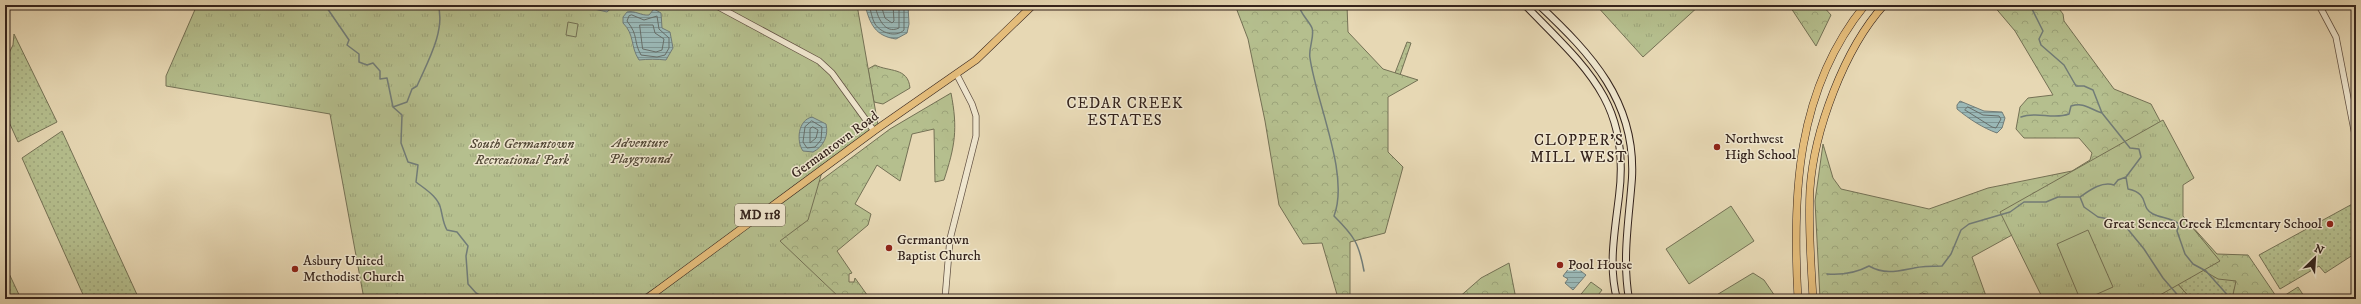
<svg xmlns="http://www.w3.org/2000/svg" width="2361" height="304" font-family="'IM FELL DW Pica',serif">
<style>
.grass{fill:url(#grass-dots);stroke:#747155}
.forest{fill:url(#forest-crowns);stroke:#747155}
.park{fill:url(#park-tufts);stroke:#747155}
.pitch{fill:#b5bf8e;stroke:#747155}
.water{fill:url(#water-rules);stroke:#717c78}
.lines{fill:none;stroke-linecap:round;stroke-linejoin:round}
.shore{stroke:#676e69;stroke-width:1}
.stream{stroke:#717c78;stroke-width:1.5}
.tertiary-casing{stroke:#615042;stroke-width:7}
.secondary-casing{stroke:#34231c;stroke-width:8}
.primary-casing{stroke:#34231c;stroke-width:8}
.tertiary{stroke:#efe6ce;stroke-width:5.5}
.secondary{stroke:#efe6ce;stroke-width:6}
.primary{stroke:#e4bc7a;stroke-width:7}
.poi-dot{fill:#8f2418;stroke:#efe6ce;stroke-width:1.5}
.labels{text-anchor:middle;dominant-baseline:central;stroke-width:3;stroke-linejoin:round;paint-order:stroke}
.shield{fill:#efe6ce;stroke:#6c5e51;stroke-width:1}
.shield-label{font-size:13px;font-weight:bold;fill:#34231c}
.poi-label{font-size:14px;fill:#34231c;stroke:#efe6ce;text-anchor:start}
.park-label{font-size:14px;font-style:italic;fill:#544a38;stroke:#efe6ce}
.street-label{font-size:14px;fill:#34231c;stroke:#efe6ce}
.neighbourhood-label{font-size:15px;letter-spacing:1px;fill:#34231c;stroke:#efe6ce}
</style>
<defs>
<pattern id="grass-dots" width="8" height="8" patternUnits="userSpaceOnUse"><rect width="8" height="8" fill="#b5bf8e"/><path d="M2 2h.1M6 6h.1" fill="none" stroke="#9ca47a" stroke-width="1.8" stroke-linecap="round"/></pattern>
<pattern id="forest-crowns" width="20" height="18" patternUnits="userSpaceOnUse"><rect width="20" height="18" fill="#b5bf8e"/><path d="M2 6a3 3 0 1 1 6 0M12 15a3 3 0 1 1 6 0" fill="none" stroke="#9ca47a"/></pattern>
<pattern id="park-tufts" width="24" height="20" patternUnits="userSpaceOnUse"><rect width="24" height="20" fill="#b5bf8e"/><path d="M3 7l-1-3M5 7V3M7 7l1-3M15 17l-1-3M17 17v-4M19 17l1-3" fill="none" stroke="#9ca47a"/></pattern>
<pattern id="water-rules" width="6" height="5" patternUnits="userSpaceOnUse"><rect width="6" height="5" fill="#9ab8b6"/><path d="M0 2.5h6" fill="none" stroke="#7e9593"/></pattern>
</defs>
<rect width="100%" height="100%" fill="#e7d8b4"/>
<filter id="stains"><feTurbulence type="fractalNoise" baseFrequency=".005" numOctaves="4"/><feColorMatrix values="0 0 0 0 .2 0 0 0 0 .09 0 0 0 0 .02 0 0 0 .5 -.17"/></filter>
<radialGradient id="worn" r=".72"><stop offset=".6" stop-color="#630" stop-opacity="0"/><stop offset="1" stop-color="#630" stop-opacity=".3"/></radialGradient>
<path class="grass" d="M14,34L57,122L18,142L5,113V61L13,45Z
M1407,42L1411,43L1400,75L1395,73Z
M62,131L139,299H85L22,158Z
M2356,202V253L2325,273L2319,266L2280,289L2259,255Z
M2145,247L2237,281L2232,299H2191Z
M5,265L21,299H5Z
M2298,287L2306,299H2279Z"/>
<path class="forest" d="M1235,5H1347L1348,32L1383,69L1418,80L1388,97V152L1403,167L1385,233L1350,242V297L1338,298L1322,243L1303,244L1279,205L1265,121L1248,39Z
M1789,5H1822L1831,15L1816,46Z
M1993,5H2056L2063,14L2064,21L2114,89L2151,104L2185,168L2161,182L2181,214L2217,254L2248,255L2278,299H2232L2236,281L2218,279L2161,246L2145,247L2191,299H2131L2012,235L1972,257L1986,296L1946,299L1922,293L1909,299H1878L1875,295L1820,298L1815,201L1823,144L1833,178L1841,189L1929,209L1988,188L2072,171L2090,160L2092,153L2079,138H2024L2016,129L2020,107L2028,98L2053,95L2015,31Z
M875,65C889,72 908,67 910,88L883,104L874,102L868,69Z
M951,93C958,129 955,146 944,180L935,182L934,129L912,134L900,181L877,165L855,204L871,214L868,225L837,251L852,273L849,274V282H854L855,278L870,299H662L890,129Z
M1509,263L1516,299H1457L1481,278Z"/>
<path class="park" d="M197,5H857L878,125L822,172L808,220L780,241L841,299H658L663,283L638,299H396L398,294L364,299L330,114L166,86V76Z
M1596,5H1700L1643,57Z
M2163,120L2194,178L2183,185V216L2220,261L2160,295L2161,299H2043L2000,212Z"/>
<path class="pitch" d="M568,22L578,24L576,37L566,35Z
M1731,206L1754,241L1689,284L1666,249Z
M2088,230L2113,287L2086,299H2080L2057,244Z
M1753,273L1764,280L1777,299H1710Z
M1591,282L1602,290L1595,299H1577Z"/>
<path class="water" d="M615,5L607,12L594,9L590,6Z
M865,5H908L909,24L907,33L896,39C875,36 870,24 865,5Z
M654,9L661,13L662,28L670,32L673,48L666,60C657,59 648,59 639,60C630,46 635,35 623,23V17L627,12C635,10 641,16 649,15Z
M1960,101L1984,111L2002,112L2005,118L2002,128L1997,133C1983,128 1969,119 1957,109V105Z
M812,117L826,124C829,136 823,147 813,152L803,151C796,141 798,120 812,117Z
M1570,267L1574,271L1577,268L1586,275L1573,290L1565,283L1568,279L1563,276Z"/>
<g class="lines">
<path class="shore" d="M869,5C871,11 872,19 875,24C881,33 896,38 904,30V5
M875,5C877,16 884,35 899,28V5
M881,5L885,18L892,23L894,21L893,5
M632,15L644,20L657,16L659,29L669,38V48L665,55L657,57L641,55C633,41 639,36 627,21L629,16Z
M640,25H653L655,33L664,39L662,50L656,52L643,49Z
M1968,107L1983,115L1999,116L2001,119L1996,128L1992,127L1965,110Z
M812,121L822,127L821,140L815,147L807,148L803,142L805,127Z
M813,127L818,130L816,138L810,143V129Z"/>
<path class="stream" d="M325,5L349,40L347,45L359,54V62L367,65L373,63L380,71V79L387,78L393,107L402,115L401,143L408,162L418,165L416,182C425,189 439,197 441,210C443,218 443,223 447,230L457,232L468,246L466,256L468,284L476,293L487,299
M1299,5C1299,12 1309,21 1312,28C1315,36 1308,49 1310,58C1316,102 1350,175 1334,216C1354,236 1359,243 1364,271
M2030,5L2043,31L2039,39L2041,45L2064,65L2076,86H2084L2093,90L2102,113L2130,148L2139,149L2141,157L2126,177L2128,189C2151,194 2139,207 2153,214C2161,218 2172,218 2179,224L2177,231L2185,254L2193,264L2206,271L2231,299
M5,34L8,25
M393,107L407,102L412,89L417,86C427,63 446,30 438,5
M2021,117C2037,111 2053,120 2069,114L2071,106C2085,102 2089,109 2102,113
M2080,197C2090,190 2102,181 2114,185L2118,180L2126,177
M1827,274C1841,275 1856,273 1869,266C1885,275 1898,271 1914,268C1923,266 1933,266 1942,266L1951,254L1961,230L1969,224L2010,212L2024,202H2046L2058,197H2080L2084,207L2098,217L2109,219L2126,227L2144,249L2163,278L2181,299"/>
<defs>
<path id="tertiary" d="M715,5L819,61L832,73L874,131
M2319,5L2336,37L2356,140
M945,299L950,239L976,136V116L972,104L957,75"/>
<path id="secondary" d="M1525,5C1585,67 1631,102 1619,196C1615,230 1608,266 1617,299
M1539,5C1591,54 1636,101 1632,178C1629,219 1622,258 1629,299"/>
<path id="primary" d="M646,299L874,131L976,60L1033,5
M1798,299C1792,195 1796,90 1865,5
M1813,299C1811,263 1808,226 1810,189C1814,131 1844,49 1884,5"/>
</defs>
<use href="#tertiary" class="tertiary-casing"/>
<use href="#secondary" class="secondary-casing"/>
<use href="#primary" class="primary-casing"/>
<use href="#tertiary" class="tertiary"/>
<use href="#secondary" class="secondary"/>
<use href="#primary" class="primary"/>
</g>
<g class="poi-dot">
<circle cx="1717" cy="147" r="4"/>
<circle cx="2330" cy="224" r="4"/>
<circle cx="889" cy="248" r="4"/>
<circle cx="1560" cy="265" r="4"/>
<circle cx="295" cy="269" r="4"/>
</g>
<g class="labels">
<rect class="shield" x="735" y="204" width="50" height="22" rx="3"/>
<g class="shield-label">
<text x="760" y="215">MD 118</text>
</g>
<g class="poi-label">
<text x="1725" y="139">Northwest<tspan x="1725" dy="16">High School</tspan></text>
<text x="2322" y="224" text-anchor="end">Great Seneca Creek Elementary School</text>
<text x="897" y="240">Germantown<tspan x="897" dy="16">Baptist Church</tspan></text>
<text x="303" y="261">Asbury United<tspan x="303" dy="16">Methodist Church</tspan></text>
<text x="1568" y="265">Pool House</text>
</g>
<g class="park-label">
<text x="640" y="143">Adventure<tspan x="640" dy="16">Playground</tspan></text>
<text x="522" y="144">South Germantown<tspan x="522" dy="16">Recreational Park</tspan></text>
</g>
<g class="street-label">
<text transform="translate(835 145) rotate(-36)">Germantown Road</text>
</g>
<g class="neighbourhood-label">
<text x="1125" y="103">CEDAR CREEK<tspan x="1125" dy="17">ESTATES</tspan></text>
<text x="1579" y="140">CLOPPER'S<tspan x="1579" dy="17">MILL WEST</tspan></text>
</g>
</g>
<rect width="2361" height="304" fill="none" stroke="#e7d8b4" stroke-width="20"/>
<rect x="6" y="6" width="2349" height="292" fill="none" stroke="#34231c" stroke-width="2"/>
<rect x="10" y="10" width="2341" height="284" fill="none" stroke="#34231c"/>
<g transform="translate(2315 258) rotate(25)" stroke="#efe6ce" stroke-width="3" paint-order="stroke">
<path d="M0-3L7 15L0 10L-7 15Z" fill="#34231c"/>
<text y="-6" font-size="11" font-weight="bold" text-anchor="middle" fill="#34231c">N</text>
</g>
<rect width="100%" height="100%" filter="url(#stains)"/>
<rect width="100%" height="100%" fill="url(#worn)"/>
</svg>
